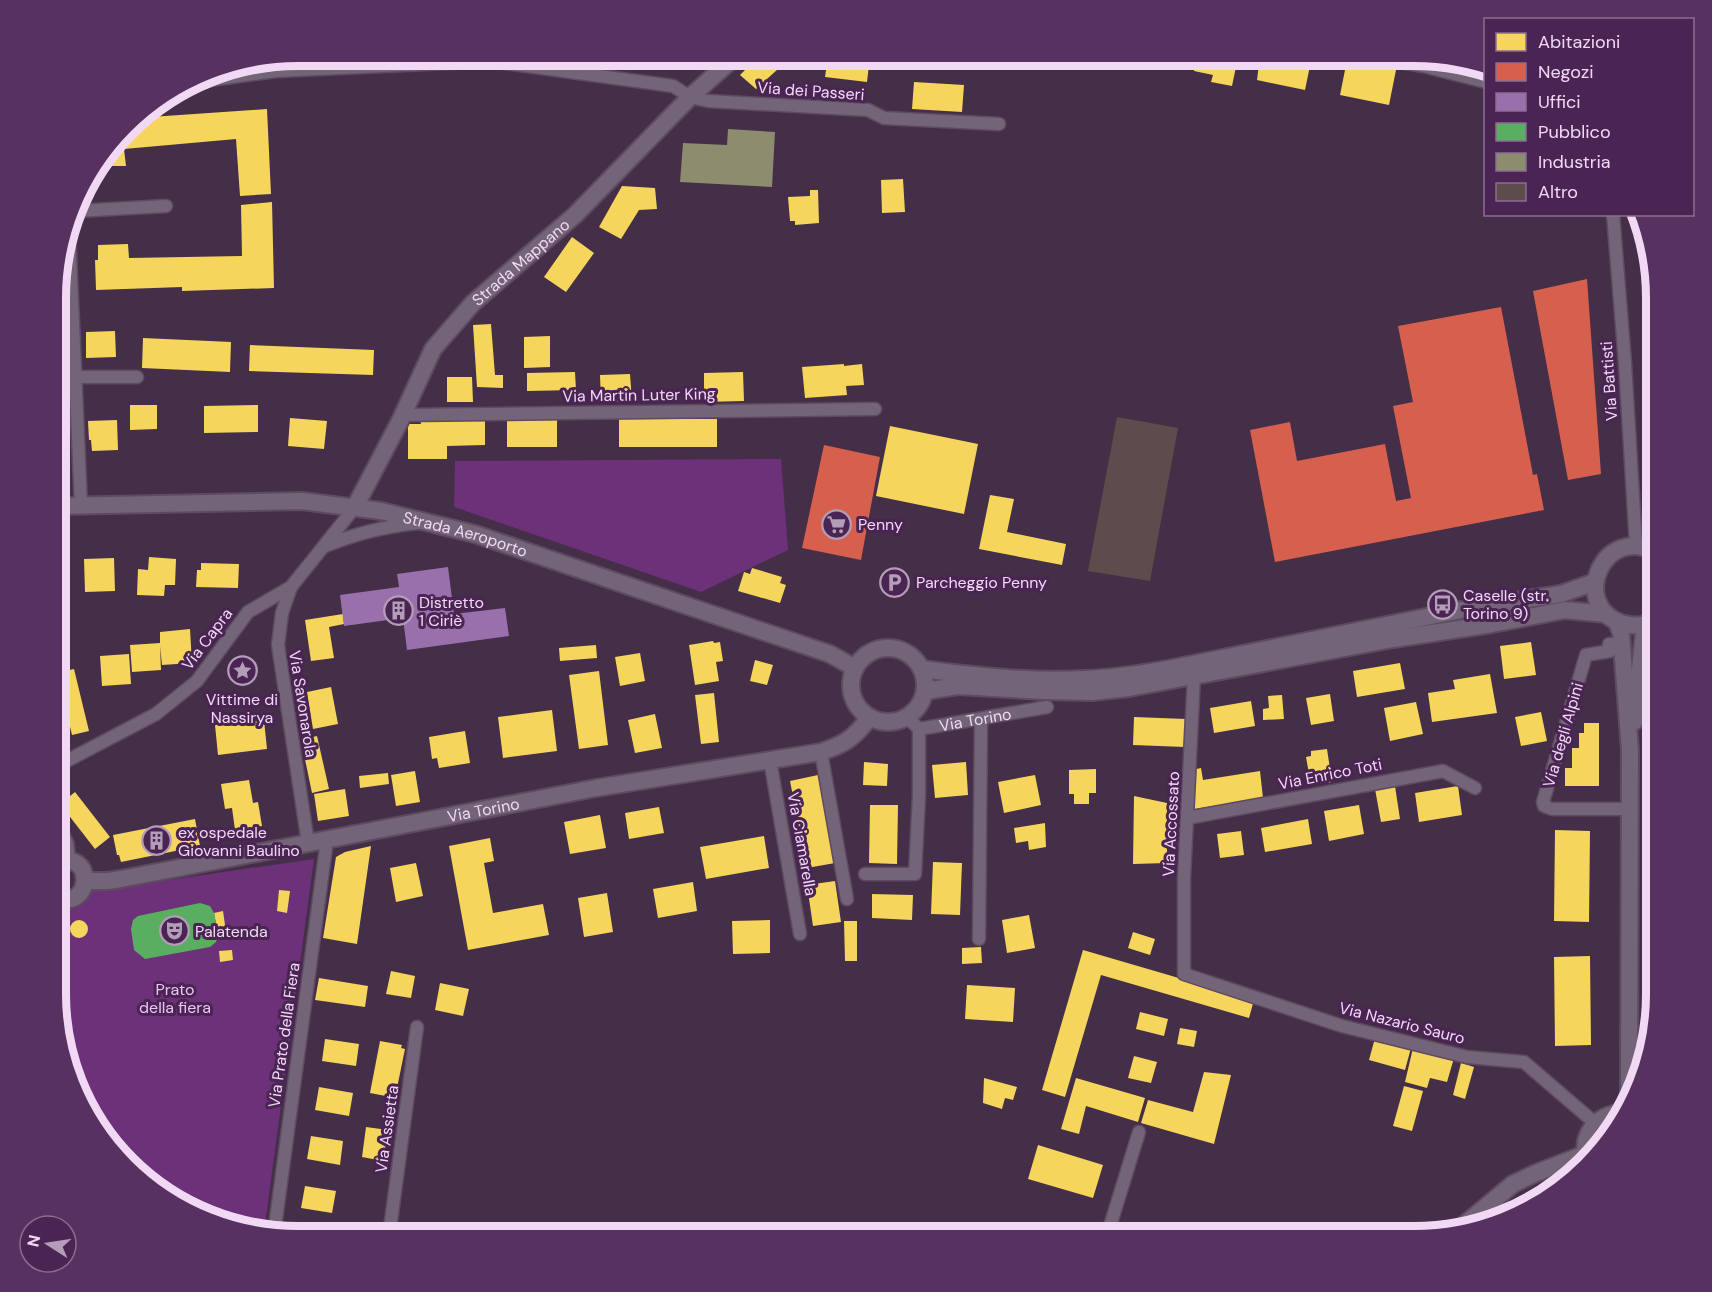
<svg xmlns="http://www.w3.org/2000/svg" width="1712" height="1292" font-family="'DM Sans',sans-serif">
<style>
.green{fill:#6c3179}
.homes{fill:#f6d55c}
.shops{fill:#d6604d}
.offices{fill:#9970ab}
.public{fill:#5aae61}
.industry{fill:#8c8c6e}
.building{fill:#5e4c4d}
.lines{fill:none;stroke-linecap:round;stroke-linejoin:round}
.street-casing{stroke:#5e4a61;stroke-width:15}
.secondary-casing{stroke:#5e4a61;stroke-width:20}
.street{stroke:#736477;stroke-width:12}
.secondary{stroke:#736477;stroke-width:16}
.labels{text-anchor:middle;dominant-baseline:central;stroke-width:6;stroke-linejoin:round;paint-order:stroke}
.street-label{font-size:16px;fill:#f1d9f6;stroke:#4a2453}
.poi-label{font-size:16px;fill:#f1d9f6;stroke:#4a2453;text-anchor:start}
.park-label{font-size:16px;fill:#ebc6f5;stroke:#4a2453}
.rim{fill:none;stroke:#f1d9f6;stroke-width:8}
</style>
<rect width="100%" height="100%" fill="#442e48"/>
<path class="green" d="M781,459L788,550L701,592L454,507L455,461Z
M314,859L264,1232L206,1218L138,1177L81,1102L56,1010V936L70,907L92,891Z"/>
<path class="homes" d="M759,56H795L792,69H778L756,89L740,75Z
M828,56H870L867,82L825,77Z
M910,56H944L943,67L909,63Z
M1197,56H1235L1234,61L1237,62L1232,86L1211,82L1213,75L1194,71Z
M1260,56H1312L1305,90L1257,80Z
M1347,60L1396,70L1389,105L1340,95Z
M914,82L964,85L962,112L912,109Z
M267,109L271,194L240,196L236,139L124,149L126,166H97L136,118Z
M903,179L905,212L882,213L881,180Z
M622,186L655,188L657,209L639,210L621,239L599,227Z
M810,190H818L819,223L795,225V221H790L788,197L810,196Z
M272,202L274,288L182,291V287L96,290L95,260H98V245L128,244L129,258L242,256L241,205Z
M572,237L594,253L566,292L544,277Z
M491,324L495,375H503V388L477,387L473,325Z
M115,331L116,357L86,358V332Z
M550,336V367L524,368V337Z
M143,338L231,342L230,372L142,368Z
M250,345L374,350L373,375L249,371Z
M844,364V366L862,364L864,385L846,386L847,395L805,398L802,367Z
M575,372L576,390L527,391V373Z
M743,372L744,401L704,402V373Z
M630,374L632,401L601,403L600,375Z
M447,377H472L473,402H447Z
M63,380L68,450H57V381Z
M130,405H157V429L130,430Z
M258,405V432L204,433V406Z
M290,418L327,421L324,449L288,446Z
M485,418V445L447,446V459H408V424H421L420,419Z
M507,418H557V447H507Z
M619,419H717V447H619Z
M117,420L118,450L92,451L91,440H89L88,421Z
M890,426L978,444L964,514L876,496Z
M990,495L1014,499L1007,532L1066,544L1062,565L979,549Z
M149,557L176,559L175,585H165L164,596L137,595L138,569L148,570Z
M114,558L115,591L85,592L84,559Z
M201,563L239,564L238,588L196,587L197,570H201Z
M752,568L782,577L780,583L786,585L780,603L738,591L744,572L750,574Z
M343,614L344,624L329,627L334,658L311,661L305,620Z
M190,629L192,663L162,665L160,646L161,670L132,672L130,645L160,643V632Z
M713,641L714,643L720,642L723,661L716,662L719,681L695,685L689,645Z
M1531,642L1536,675L1504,679L1500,646Z
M596,645L597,658L560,661L559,648Z
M640,653L645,681L620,686L615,657Z
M129,654L131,684L102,686L100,656Z
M755,660L773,665L767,685L750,681Z
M1400,663L1405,689L1357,697L1353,671Z
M74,669L89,731L72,735L57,673Z
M599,671L608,745L579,749L569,675Z
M1490,674L1497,713L1432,722L1428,693L1455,689L1453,680Z
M331,687L338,724L313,729L307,692Z
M714,693L719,742L701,744L695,695Z
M1330,694L1334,721L1311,725L1306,698Z
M1282,695L1284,719L1263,720V709L1269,708L1268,696Z
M1251,701L1255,726L1214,733L1210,708Z
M1416,702L1423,734L1390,741L1384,708Z
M552,710L557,751L503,758L498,717Z
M1541,712L1547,741L1521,746L1515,717Z
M655,714L662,748L635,753L628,720Z
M1134,717L1186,719L1185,747L1133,745Z
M264,720L267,749L218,755L215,725Z
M1584,723H1599V786H1565V768H1572V748H1579V733H1584Z
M465,731L470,763L439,768L437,758L432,759L429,737Z
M317,736L329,789L312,793L301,740Z
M1327,749L1332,782L1311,785L1306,757L1311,756V751Z
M864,762L888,764L887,786L863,785Z
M966,762L968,795L935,798L932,765Z
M1201,768L1203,780L1260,771L1263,798L1195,809L1192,806V770Z
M1096,769V793H1089V804H1074V794H1069V770Z
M415,771L420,802L396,806L391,775Z
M388,773L389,784L360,788L359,776Z
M818,775L835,863L807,868L790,781Z
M1035,775L1041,805L1004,813L998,782Z
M249,780L253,803L258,802L262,826L235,830L232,808L225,809L221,784Z
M1395,786L1400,819L1381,822L1375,789Z
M1458,786L1462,815L1419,822L1415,793Z
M345,789L349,816L318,821L314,794Z
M75,792L110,837L95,849L60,804Z
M1134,796L1167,803V863L1133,864Z
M870,805H898L897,864L869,863Z
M1359,805L1364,834L1329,841L1324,811Z
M659,807L664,833L629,839L625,813Z
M600,815L606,848L570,854L564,822Z
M195,819L200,846L121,862L119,855H117L113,835Z
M1308,819L1312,844L1265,852L1261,828Z
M1045,823L1046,847L1029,850L1028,841L1016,843L1014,828Z
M1555,830L1590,831L1589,922L1554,921Z
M1241,831L1244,855L1220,858L1217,834Z
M764,836L769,868L706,879L700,847Z
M490,838L494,861L484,863L493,913L543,904L549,935L468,950L449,846Z
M371,846L357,944L323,938L336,857L345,852Z
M933,862L962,863L960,915L931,914Z
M416,863L423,896L396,902L390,868Z
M835,881L841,922L813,926L807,885Z
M693,882L697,911L658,918L653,889Z
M279,890L290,891L287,913L277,911Z
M607,893L613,932L584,937L578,898Z
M872,894L913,895L912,920L872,918Z
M223,911L226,932L218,934L214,913Z
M1029,915L1035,948L1007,953L1002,920Z
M770,920V953L733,954L732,921Z
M70 929a9 9 0 1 1 18 0a9 9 0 1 1-18 0Z
M844,921H857V961H845Z
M1133,932L1155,939L1150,955L1128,948Z
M981,947L982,963L962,964V948Z
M232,950L233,960L220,962L219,951Z
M1083,950L1254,1000L1249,1018L1101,975L1065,1097L1042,1090Z
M1590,956L1591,1045L1555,1046L1554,957Z
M391,971L415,976L411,998L386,994Z
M319,978L368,986L365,1007L315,1000Z
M440,983L469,989L463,1016L435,1010Z
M967,985L1015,988L1013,1022L965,1019Z
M1140,1012L1168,1019L1164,1036L1136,1029Z
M1180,1028L1197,1031L1194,1047L1177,1044Z
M1375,1038L1411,1048L1405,1070L1369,1060Z
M325,1039L359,1044L356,1066L322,1061Z
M380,1041L402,1045L401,1048L405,1049L397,1088L393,1087L391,1097L370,1093Z
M1413,1048L1454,1058L1447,1082L1430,1078L1427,1088L1405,1082Z
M1134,1056L1157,1062L1151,1083L1128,1078Z
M1461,1063L1474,1067L1465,1099L1453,1095Z
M1204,1072L1231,1075L1214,1144L1141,1123L1148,1100L1193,1112Z
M984,1078L1017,1087L1013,1100L1005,1098L1002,1109L983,1103Z
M1076,1078L1145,1098L1138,1122L1086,1106L1079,1134L1061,1129Z
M1404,1086L1423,1091L1412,1131L1393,1126Z
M319,1087L353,1093L349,1116L315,1110Z
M366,1127L388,1130L383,1161L362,1157Z
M311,1136L343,1141L340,1165L307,1159Z
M1038,1145L1103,1165L1093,1198L1028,1179Z
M305,1186L336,1191L332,1213L301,1208Z"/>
<path class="shops" d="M1587,279L1601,474L1568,480L1533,291Z
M1501,307L1533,475L1537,474L1544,510L1275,562L1250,430L1290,422L1297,461L1385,444L1396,501L1411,498L1393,406L1413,402L1398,326Z
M824,445L880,457L861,560L802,548Z"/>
<path class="offices" d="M448,567L454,614L505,608L509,636L407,650L403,618L344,626L340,595L399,587L397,574Z"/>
<path class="public" d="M200,903L210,906L214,913L218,934L216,942L210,947L145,959L134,950L131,929L133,920L138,916Z"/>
<path class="industry" d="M728,129L775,132L772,187L680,182L683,143L727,145Z"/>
<path class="building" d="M1117,417L1178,428L1150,581L1088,571Z"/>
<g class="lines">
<defs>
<g id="street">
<path d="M1365,56L1423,66L1486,82"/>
<path d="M196,82L276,71L490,61L673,86L690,97L708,101L868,110L884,118L999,124"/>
<path d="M76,211L166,206"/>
<path d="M1613,214L1625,363L1636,546"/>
<path d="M69,231L81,506"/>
<path d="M75,377H137"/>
<path d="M403,415L875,409"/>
<path d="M325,546C358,533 382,527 418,523"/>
<path d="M1621,644H1609L1610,651L1586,655L1543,802L1544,806L1552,809H1631"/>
<path d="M1194,676L1184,878V974L1342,1026L1467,1057L1524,1062L1595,1123"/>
<path id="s1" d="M907,717L919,729L1047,707"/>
<path d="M821,752L847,899"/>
<path d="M770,760L800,934"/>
<path d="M57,766L156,714L197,681L248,612L291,587"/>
<path d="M1187,818L1443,771L1475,788"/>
<path d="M308,843L278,645L282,613L291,587L355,507"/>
<path d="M865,874H915L919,795V729"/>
<path d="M979,939L981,719"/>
<path d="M274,1234L327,840"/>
<path d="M389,1236L417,1027"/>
<path d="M1107,1236L1139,1132"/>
</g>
<g id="secondary">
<path id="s2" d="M57,506L302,501L381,511L475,534L830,654L855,668"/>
<path id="s3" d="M355,507L400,421L433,349L473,303L575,215L690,97L736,56"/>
<path d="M1656,619C1646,626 1633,627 1621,623C1568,604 1605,522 1656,553"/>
<path d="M1617,622L1621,633L1630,750L1629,1101"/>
<circle cx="888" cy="685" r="37"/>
<path d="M922,669C975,676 1031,682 1085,679C1113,678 1140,674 1168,669L1481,606L1561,594L1595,582"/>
<path d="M925,691L958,686L1044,691L1092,692L1129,688L1393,639L1492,624L1565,610L1606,614"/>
<path d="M1634,722L1645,624"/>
<path d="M56,825L65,844L67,861"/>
<path id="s4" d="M86,881H108L121,879L596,788L821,752C845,744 854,738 869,718"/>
<path d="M56,896C93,914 95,846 56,864"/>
<path d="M56,918L65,899"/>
<path d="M1587,1161C1580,1136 1596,1114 1622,1113"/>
<path d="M1464,1225L1513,1184L1536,1173L1585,1154"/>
</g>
</defs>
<use href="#street" class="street-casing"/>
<use href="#secondary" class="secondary-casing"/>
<use href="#street" class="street"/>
<use href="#secondary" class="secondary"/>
</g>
<defs>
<symbol id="supermarket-ring" viewBox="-11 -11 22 22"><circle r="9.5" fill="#4a2453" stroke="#b49db9" stroke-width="1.5"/><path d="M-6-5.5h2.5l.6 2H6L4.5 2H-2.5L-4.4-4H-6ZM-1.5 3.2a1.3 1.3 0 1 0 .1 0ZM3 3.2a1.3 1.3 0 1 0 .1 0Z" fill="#b49db9"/></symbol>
<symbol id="parking-ring" viewBox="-11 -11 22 22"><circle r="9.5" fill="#4a2453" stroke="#b49db9" stroke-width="1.5"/><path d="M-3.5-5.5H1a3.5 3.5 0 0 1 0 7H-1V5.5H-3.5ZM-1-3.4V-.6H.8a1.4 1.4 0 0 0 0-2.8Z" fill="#b49db9"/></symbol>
<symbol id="bus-ring" viewBox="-11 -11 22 22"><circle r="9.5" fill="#4a2453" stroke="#b49db9" stroke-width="1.5"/><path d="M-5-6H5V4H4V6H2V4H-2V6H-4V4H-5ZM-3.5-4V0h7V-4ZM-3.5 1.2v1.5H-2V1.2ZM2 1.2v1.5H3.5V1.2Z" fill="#b49db9"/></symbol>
<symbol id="building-ring" viewBox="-11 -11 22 22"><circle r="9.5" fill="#4a2453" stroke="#b49db9" stroke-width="1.5"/><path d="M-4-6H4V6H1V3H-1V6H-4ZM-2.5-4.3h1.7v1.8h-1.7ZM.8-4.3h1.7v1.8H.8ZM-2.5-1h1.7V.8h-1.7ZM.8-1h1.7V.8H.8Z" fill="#b49db9"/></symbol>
<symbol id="sight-ring" viewBox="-11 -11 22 22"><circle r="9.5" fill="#4a2453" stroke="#b49db9" stroke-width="1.5"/><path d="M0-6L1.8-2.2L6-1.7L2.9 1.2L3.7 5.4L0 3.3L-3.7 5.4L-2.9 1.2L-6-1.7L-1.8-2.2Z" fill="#b49db9"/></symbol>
<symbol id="theatre-ring" viewBox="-11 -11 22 22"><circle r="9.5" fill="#4a2453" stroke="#b49db9" stroke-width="1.5"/><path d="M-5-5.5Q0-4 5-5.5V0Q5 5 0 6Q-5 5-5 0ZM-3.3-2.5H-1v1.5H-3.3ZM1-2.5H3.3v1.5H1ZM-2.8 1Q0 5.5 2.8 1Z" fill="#b49db9"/></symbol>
</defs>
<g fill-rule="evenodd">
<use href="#supermarket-ring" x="820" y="508" width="33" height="33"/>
<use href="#parking-ring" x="878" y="566" width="33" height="33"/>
<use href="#bus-ring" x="1426" y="588" width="33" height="33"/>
<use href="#building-ring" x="382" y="594" width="33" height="33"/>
<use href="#sight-ring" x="226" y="654" width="33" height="33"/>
<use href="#building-ring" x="140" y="824" width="33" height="33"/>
<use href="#theatre-ring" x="158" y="914" width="33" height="33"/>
</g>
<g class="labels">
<g class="street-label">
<text transform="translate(811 91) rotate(4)">Via dei Passeri</text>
<text stroke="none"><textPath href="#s3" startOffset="300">Strada Mappano</textPath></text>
<text transform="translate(1609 381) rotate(-94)">Via Battisti</text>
<text transform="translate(639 395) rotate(-1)">Via Martin Luter King</text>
<text stroke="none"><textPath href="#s2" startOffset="412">Strada Aeroporto</textPath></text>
<text transform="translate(207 639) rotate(-53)">Via Capra</text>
<text transform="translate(303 704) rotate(81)">Via Savonarola</text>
<text stroke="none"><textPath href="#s1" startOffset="74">Via Torino</textPath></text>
<text transform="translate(1563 735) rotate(-74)">Via degli Alpini</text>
<text transform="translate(1330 774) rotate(-11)">Via Enrico Toti</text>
<text stroke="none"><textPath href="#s4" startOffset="404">Via Torino</textPath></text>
<text transform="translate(1171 824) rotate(-87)">Via Accossato</text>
<text transform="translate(802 844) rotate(80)">Via Ciamarella</text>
<text transform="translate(1402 1023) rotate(14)">Via Nazario Sauro</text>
<text transform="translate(284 1035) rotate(-82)">Via Prato della Fiera</text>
<text transform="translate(387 1129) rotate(-82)">Via Assietta</text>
</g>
<g class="poi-label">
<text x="858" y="524">Penny</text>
<text x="916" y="582">Parcheggio Penny</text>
<text x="1463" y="595">Caselle (str.<tspan x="1463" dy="18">Torino 9)</tspan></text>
<text x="419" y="602">Distretto<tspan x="419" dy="18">1 Ciriè</tspan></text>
<text x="242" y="699" text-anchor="middle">Vittime di<tspan x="242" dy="18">Nassirya</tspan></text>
<text x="178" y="832">ex ospedale<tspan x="178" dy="18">Giovanni Baulino</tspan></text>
<text x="195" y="931">Palatenda</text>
</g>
<g class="park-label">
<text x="175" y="989">Prato<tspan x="175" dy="18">della fiera</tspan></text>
</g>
</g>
<path d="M0 0H1712V1292H0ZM298 66H1414A232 232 0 0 1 1646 298V994A232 232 0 0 1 1414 1226H298A232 232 0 0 1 66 994V298A232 232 0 0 1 298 66Z" fill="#573260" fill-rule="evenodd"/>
<path class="rim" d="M298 66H1414A232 232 0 0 1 1646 298V994A232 232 0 0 1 1414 1226H298A232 232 0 0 1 66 994V298A232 232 0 0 1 298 66Z"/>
<rect x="1484" y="18" width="210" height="198" fill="#4a2453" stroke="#8d6c94" stroke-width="1.5"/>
<rect x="1496" y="33" width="30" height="18" fill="#f6d55c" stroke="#8d6c94" stroke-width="1.5"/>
<text x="1538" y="48" font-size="18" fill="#f1d9f6">Abitazioni</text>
<rect x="1496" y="63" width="30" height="18" fill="#d6604d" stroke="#8d6c94" stroke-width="1.5"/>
<text x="1538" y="78" font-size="18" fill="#f1d9f6">Negozi</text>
<rect x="1496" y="93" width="30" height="18" fill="#9970ab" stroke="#8d6c94" stroke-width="1.5"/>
<text x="1538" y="108" font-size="18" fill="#f1d9f6">Uffici</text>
<rect x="1496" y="123" width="30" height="18" fill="#5aae61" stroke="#8d6c94" stroke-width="1.5"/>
<text x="1538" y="138" font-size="18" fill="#f1d9f6">Pubblico</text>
<rect x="1496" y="153" width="30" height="18" fill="#8c8c6e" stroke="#8d6c94" stroke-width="1.5"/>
<text x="1538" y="168" font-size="18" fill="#f1d9f6">Industria</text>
<rect x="1496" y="183" width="30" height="18" fill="#5e4c4d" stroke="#8d6c94" stroke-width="1.5"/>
<text x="1538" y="198" font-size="18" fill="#f1d9f6">Altro</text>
<g transform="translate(48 1244) rotate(282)"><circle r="28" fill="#4a2453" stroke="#8d6c94" stroke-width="1.5"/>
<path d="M0-4.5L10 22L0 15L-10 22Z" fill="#b49db9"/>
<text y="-9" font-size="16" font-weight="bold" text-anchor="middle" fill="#f1d9f6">N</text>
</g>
</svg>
